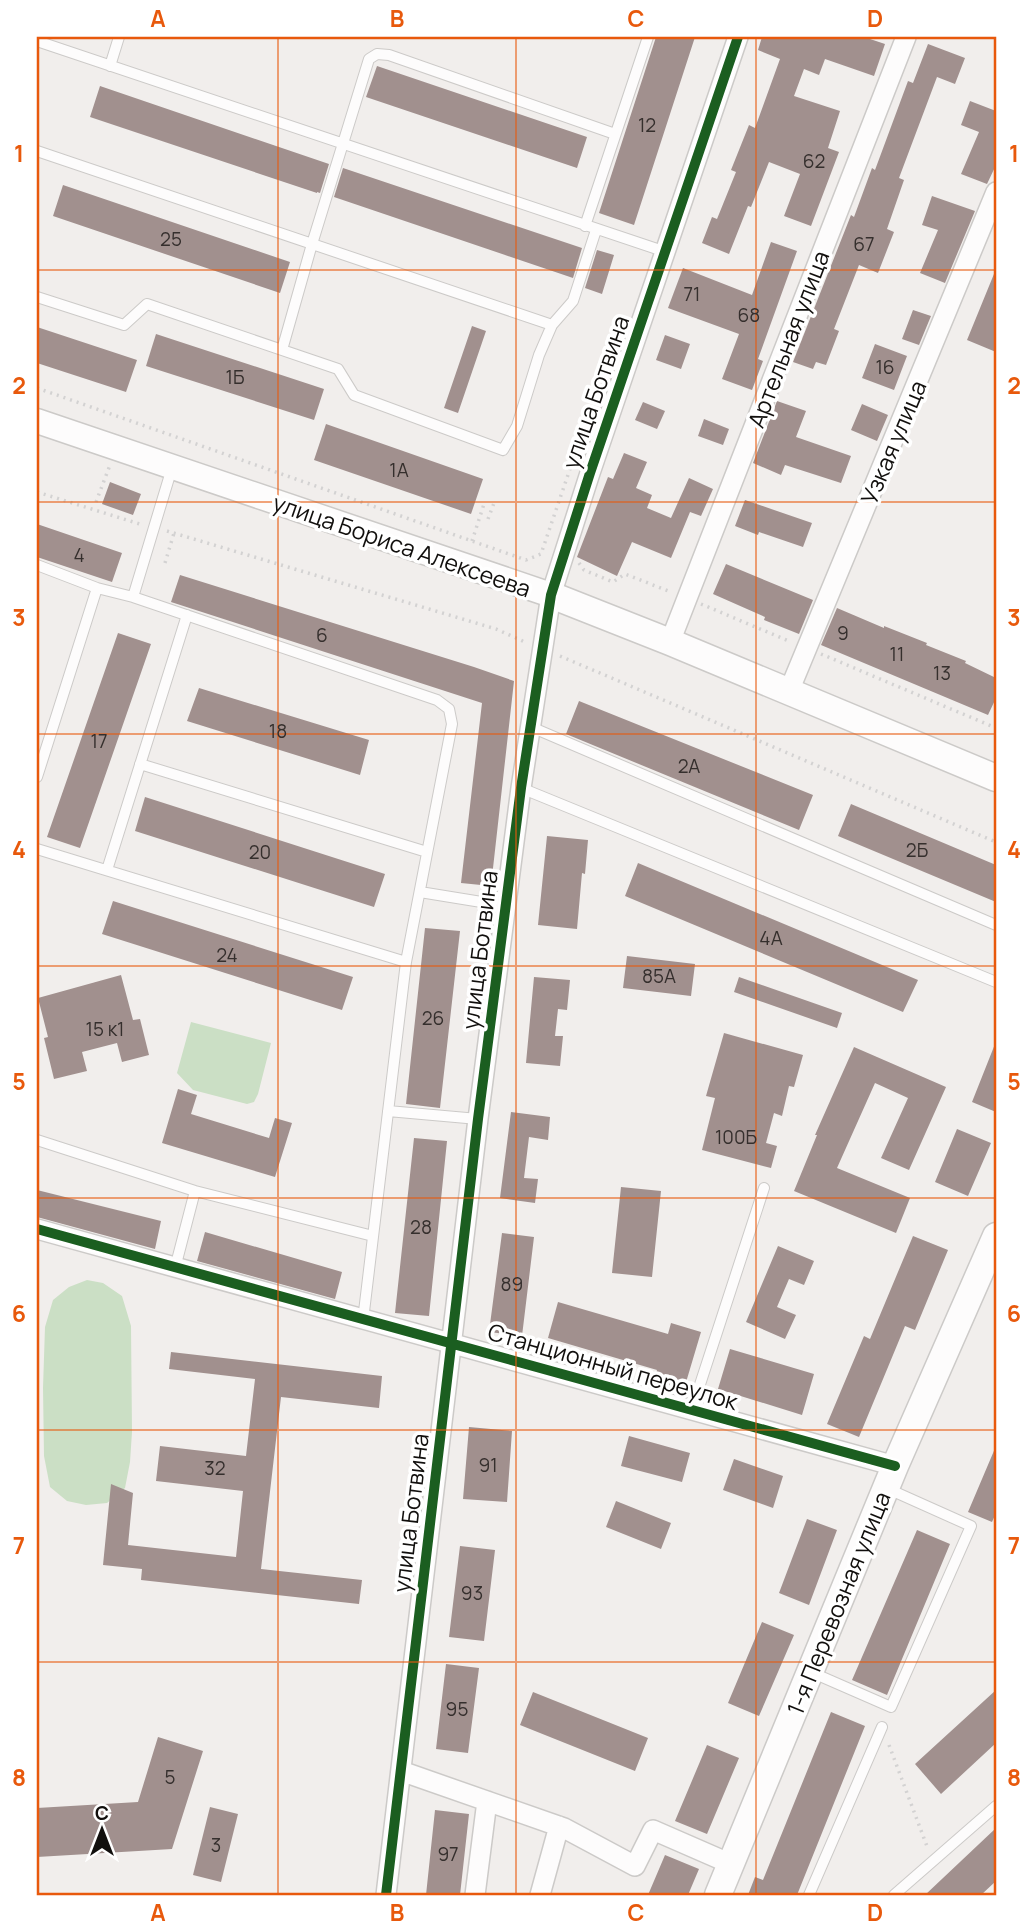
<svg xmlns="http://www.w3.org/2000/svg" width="1033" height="1932" font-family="Manrope,sans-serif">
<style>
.green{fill:#cbdfc5}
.building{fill:#a1908e}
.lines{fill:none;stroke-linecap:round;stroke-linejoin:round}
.service-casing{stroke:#cccac8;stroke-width:12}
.minor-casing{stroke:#cccac8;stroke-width:22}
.tertiary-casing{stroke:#cccac8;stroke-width:27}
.secondary-casing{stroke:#cccac8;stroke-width:29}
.path{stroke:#d3d2d2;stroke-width:3.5;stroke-dasharray:2 5;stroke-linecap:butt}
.service{stroke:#fdfcfc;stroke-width:10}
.minor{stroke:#fdfcfc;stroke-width:19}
.tertiary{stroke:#fdfcfc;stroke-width:24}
.secondary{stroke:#fdfcfc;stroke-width:26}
.cycleway-casing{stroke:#fff;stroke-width:15}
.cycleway{stroke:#1b5e20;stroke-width:10}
.grid{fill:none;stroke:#e8590c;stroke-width:2;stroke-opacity:0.55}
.labels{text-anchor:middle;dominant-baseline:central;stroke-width:7;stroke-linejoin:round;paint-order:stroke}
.number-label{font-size:19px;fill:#352f2d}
.street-label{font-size:23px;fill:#110f0d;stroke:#fff}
.neatline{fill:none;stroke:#e8590c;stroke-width:2.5}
.grid-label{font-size:23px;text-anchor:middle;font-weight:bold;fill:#e8590c}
</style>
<rect width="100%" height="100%" fill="#f1eeec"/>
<path class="green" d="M191,1022L271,1043L258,1094L254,1102L247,1104L193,1090L177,1073Z
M87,1280L103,1283L122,1296L131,1326L132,1432L130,1462L125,1488L107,1503L86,1505L67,1501L50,1487L44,1456L43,1388L45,1327L53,1300L69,1287Z"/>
<path class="building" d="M656,37H695L634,225L599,213Z
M762,37H864L885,44L874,76L825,59L819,75L804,69L794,96L840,111L828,148L839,152L811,226L784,216L800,174L769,162L751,207L748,206L729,254L702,243L712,217L717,219L736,172L731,170L749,125L755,128L780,59L758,50Z
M928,44L965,58L955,84L937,77L899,178L904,180L887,229L894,232L878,273L859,265L834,329L839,331L826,365L816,362L813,369L793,362L851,215L854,217L872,168L875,170L908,81L913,83Z
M377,66L587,137L577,168L366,97Z
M100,86L329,164L320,193L317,192V193L90,117Z
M970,101L996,111V165L987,184L961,174L979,132L961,125Z
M343,168L582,248L573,278L334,197Z
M63,185L290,262L280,293L53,216Z
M932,196L975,211L945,283L920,273L938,230L922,225Z
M771,242L797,251L758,359L763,361L752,390L722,379L739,334L668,308L683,268L752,295Z
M597,250L614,255L602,294L585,288Z
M996,269V352L967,340Z
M913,310L931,316L919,345L902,339Z
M472,326L486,331L458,413L444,408Z
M37,327L137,360L126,392L37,363Z
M156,334L324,389L314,420L146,366Z
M665,335L690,344L681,369L656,360Z
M875,344L907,356L894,390L862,378Z
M777,401L806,411L796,437L851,456L841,483L785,465L781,475L753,463Z
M643,402L665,411L657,429L635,420Z
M862,404L888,415L877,441L851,430Z
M704,419L729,429L723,445L698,436Z
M326,424L483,479L471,514L314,460Z
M624,453L647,462L636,488L652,495L647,508L671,518L689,478L713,489L701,516L690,512L671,558L632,542L617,576L577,557L608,477L613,479Z
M110,482L141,494L133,515L102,504Z
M745,500L812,523L803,547L759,532L758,535L735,526Z
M37,524L122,553L112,582L37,557Z
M726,564L813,600L799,634L764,620L765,617L713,594Z
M180,575L474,667L514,681L491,886L461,883L482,703L171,602Z
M837,608L884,628V626L927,643L926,645L966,661L965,663L996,678V698L988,715L821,645Z
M118,633L151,644L80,848L47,837Z
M199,688L369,740L360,775L187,721Z
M579,701L813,795L799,830L566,734Z
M145,797L385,874L374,907L135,831Z
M851,804L996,865V902L838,836Z
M547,836L588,840L585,874L582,873L577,929L538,925Z
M638,863L918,980L903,1012L625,896Z
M113,901L353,977L342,1010L102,934Z
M425,928L460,931L440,1108L406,1104Z
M627,956L695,964L691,996L623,988Z
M121,975L133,1020L140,1019L149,1055L122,1062L117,1043L82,1052L87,1071L54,1079L44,1038L48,1037L38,998Z
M534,977L570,980L567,1010L558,1009L555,1036H563L560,1066L526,1063Z
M739,977L842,1013L837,1028L734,992Z
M724,1033L803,1055L794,1087L789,1086L782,1116L774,1113L766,1143L777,1146L771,1168L702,1150L715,1098L706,1096Z
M995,1044H996V1112L972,1102Z
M854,1047L946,1087L909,1170L881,1158L908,1098L875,1083L837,1168L910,1198L896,1233L794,1191L817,1135H815Z
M178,1089L197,1095L191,1114L269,1138L275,1118L292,1123L275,1177L162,1143Z
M511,1112L550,1117L548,1140L529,1137L524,1178L538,1179L535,1203L500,1198Z
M957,1129L991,1143L968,1196L935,1182Z
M414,1138L447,1141L429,1316L395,1313Z
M621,1187L661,1191L652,1277L612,1273Z
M37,1190L161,1221L155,1249L37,1217Z
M205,1232L342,1272L335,1299L197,1261Z
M502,1233L534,1237L522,1336L489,1332Z
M913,1236L948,1250L915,1330L905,1326L859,1437L827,1424L864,1336L870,1339Z
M778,1246L814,1261L804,1285L789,1279L777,1307L796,1315L785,1339L746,1322Z
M558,1302L668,1334L671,1323L701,1332L684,1389L654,1380L657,1370L548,1338Z
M730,1349L814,1374L802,1415L718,1389Z
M171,1352L382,1376L379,1408L281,1397L261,1569L362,1580L359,1604L141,1580L142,1569L103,1565L111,1484L133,1493L128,1545L236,1557L243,1491L156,1481L160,1446L246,1456L255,1379L169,1369Z
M469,1427L512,1431L507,1502L463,1499Z
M629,1436L690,1453L682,1482L621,1466Z
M996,1446V1513L992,1522L968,1512Z
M734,1459L783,1476L773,1508L723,1490Z
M616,1501L671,1523L661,1549L606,1527Z
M807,1519L837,1530L809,1605L779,1593Z
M917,1530L950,1544L887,1695L852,1680Z
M460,1546L495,1550L484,1641L449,1637Z
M762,1622L794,1635L759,1716L728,1703Z
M446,1664L479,1668L468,1753L436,1749Z
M996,1690V1743L941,1794L915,1764Z
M533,1692L648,1738L635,1771L520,1725Z
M831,1712L865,1726L797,1895H748L755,1877L763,1880Z
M158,1737L203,1751L172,1849L37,1857V1808L138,1802Z
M707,1745L739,1758L707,1834L675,1821Z
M210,1807L238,1814L221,1882L193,1875Z
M435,1810L469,1814L460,1895H426Z
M996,1828V1881L981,1895H925Z
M665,1855L699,1869L688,1895H648Z"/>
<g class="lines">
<defs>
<path id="service" d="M37,41L666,252
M110,66L119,37
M37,151L552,325
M585,226L648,37
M37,297L124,325L147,304L338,369L354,395L503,450L517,426L539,355L552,325L573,301L596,230
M282,350L312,244L369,59L377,54L389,55L615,134
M37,565L97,588L133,597L437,700L449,709L452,724L406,962L363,1320
M133,597L172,468
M531,727L996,925
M140,764L427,852
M37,777L97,588
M521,788L996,982
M37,849L406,962
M107,870L187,615
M420,892L506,906
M388,1111L478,1119
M37,1140L195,1191L373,1236
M175,1268L195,1191
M692,1409L764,1188
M813,1673L891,1707L971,1526L886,1488
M809,1895L882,1727
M894,1895L996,1806"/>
<path id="minor" d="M670,642L906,37
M789,691L996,192
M37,1229L895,1466
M401,1771L564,1828L635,1866L653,1830L731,1864
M386,1895L478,1119L521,788L551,595L590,473L738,37
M475,1895L487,1801
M540,1895L559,1826"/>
<path id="tertiary" d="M37,421L551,595"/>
<path id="secondary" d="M551,595L670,642L996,778
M718,1895L895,1466L996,1236"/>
</defs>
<use href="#service" class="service-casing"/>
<use href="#minor" class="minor-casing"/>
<use href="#tertiary" class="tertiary-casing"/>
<use href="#secondary" class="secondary-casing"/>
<path class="path" d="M37,388L526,560L541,554L586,422
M37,492L143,525
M96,502L110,465
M488,519L494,503
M167,531L496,629L527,643
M472,541L484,504
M165,563L174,533
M579,563L584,570L613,582L625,574L671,592
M701,604L791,642
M821,654L996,728
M560,656L996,842
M889,1745L928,1849"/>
<use href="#service" class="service"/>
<use href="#minor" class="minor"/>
<use href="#tertiary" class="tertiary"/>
<use href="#secondary" class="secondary"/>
<defs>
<path id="cycleway" d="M37,1229L895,1466
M386,1895L478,1119L521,788L551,595L590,473L738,37"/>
</defs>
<use href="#cycleway" class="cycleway-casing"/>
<use href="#cycleway" class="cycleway"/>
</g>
<path class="grid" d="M278,37V1895M516,37V1895M756,37V1895M37,270H996M37,502H996M37,734H996M37,966H996M37,1198H996M37,1430H996M37,1662H996"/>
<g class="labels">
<g class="number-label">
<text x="647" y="125">12</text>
<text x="814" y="161">62</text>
<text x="171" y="239">25</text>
<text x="864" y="244">67</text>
<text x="692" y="294">71</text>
<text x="749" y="315">68</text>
<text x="885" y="367">16</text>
<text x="235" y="377">1Б</text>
<text x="399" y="470">1А</text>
<text x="79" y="555">4</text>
<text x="843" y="633">9</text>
<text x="322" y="635">6</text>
<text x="897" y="654">11</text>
<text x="942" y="673">13</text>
<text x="278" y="731">18</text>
<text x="99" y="741">17</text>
<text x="689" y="766">2А</text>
<text x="917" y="850">2Б</text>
<text x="260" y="852">20</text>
<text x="771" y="938">4А</text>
<text x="227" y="955">24</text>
<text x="659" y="976">85А</text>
<text x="433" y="1018">26</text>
<text x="105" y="1029">15 к1</text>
<text x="736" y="1137">100Б</text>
<text x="421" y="1227">28</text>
<text x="512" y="1284">89</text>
<text x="488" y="1465">91</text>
<text x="215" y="1468">32</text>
<text x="472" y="1593">93</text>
<text x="457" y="1709">95</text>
<text x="170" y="1777">5</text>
<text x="216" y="1845">3</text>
<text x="448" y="1854">97</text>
</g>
<g class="street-label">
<text transform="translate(788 339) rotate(-69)">Артельная улица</text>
<text transform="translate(595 392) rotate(-71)">улица Ботвина</text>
<text transform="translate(893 442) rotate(-67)">Узкая улица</text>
<text transform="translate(402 545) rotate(19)">улица Бориса Алексеева</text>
<text transform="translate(479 950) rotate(-83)">улица Ботвина</text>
<text transform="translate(613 1366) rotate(16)">Станционный переулок</text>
<text transform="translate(410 1513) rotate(-83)">улица Ботвина</text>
<text transform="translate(838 1603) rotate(-68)">1-я Перевозная улица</text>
</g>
</g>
<rect width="1033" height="1932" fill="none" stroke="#ffffff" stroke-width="77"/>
<g transform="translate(102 1830)" stroke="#ffffff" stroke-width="5" paint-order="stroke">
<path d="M0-5L12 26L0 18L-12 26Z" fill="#110f0d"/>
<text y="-10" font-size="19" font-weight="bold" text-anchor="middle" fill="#110f0d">С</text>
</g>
<rect x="38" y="38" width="957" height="1856" class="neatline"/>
<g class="grid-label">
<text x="158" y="27">A</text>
<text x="397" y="27">B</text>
<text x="636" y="27">C</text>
<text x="875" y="27">D</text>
<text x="19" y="162">1</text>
<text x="1014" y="162">1</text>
<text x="19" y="394">2</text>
<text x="1014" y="394">2</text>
<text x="19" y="626">3</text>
<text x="1014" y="626">3</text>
<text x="19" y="858">4</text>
<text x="1014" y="858">4</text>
<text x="19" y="1090">5</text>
<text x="1014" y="1090">5</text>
<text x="19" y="1322">6</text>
<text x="1014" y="1322">6</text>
<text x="19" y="1554">7</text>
<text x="1014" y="1554">7</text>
<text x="19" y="1786">8</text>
<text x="1014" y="1786">8</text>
<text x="158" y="1921">A</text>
<text x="397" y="1921">B</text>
<text x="636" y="1921">C</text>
<text x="875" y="1921">D</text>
</g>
</svg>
